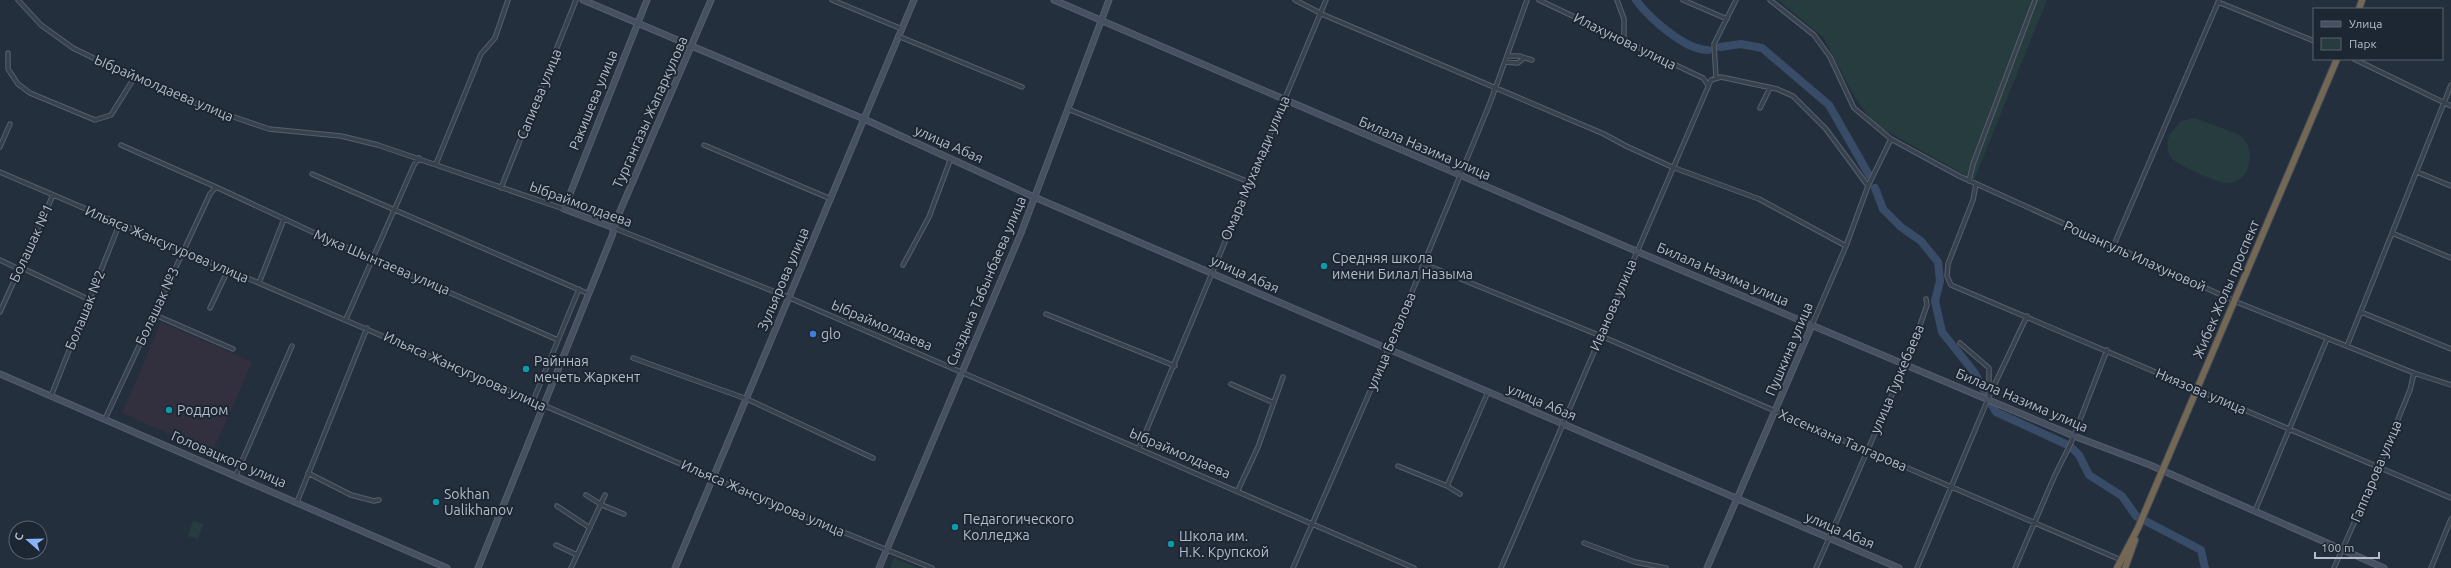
<svg xmlns="http://www.w3.org/2000/svg" width="2451" height="568" font-family="Ubuntu,sans-serif">
<style>
.medical{fill:#32303f}
.green{fill:#263c3f}
.lines{fill:none;stroke-linecap:round;stroke-linejoin:round}
.river{stroke:#394c67;stroke-width:8}
.street-casing{stroke:#565f6c;stroke-width:5.5}
.secondary-casing{stroke:#565f6c;stroke-width:7}
.highway-casing{stroke:#434c59;stroke-width:8}
.street{stroke:#38414e;stroke-width:3.5}
.secondary{stroke:#465061;stroke-width:5}
.highway{stroke:#746855;stroke-width:6}
.culture-dot{fill:#0f9aa8;stroke:#1d2633;stroke-width:1.5}
.shop-dot{fill:#3f7fe0;stroke:#1d2633;stroke-width:1.5}
.labels{text-anchor:middle;dominant-baseline:central;stroke-width:4;stroke-linejoin:round;paint-order:stroke}
.street-label{font-size:14px;fill:#b4bcc9;stroke:#1d2633}
.poi-label{font-size:14px;fill:#b4bcc9;stroke:#1d2633;text-anchor:start}
</style>
<rect width="100%" height="100%" fill="#242f3e"/>
<path class="medical" d="M161,322L252,362L212,453L122,413Z"/>
<path class="green" d="M1778,0H2047L1974,180L1874,124L1854,96L1823,37Z
M2195,118L2240,135C2257,148 2252,183 2227,183C2218,183 2173,164 2170,156C2166,149 2168,141 2169,135L2181,121Z
M193,521L203,524L198,539L188,536Z
M894,558L918,568H890Z"/>
<g class="lines">
<path class="river" d="M1636,0C1649,18 1685,50 1708,50
M1720,47L1741,44L1762,48L1829,105L1869,175
M1875,188L1883,209L1901,227L1921,241L1938,262L1940,281L1935,301L1942,332L1974,372L1987,395
M1992,405L1996,412L2070,446L2079,455L2089,475L2122,496L2136,516L2201,550L2205,568"/>
<defs>
<path id="street" d="M18,0L41,25L73,48L134,78L202,106L269,129L341,136L378,145L564,209
M832,0L902,29
M1295,0L1324,15L1604,134L1626,146L1672,167L1759,199L1846,246
M1539,0L1703,78L1708,85
M1617,0L1624,19V41
M1683,0L1727,19
M1770,0L1814,35L1830,57L1854,108L1891,139L1959,176L2239,303L2414,373L2451,385
M2218,2L2314,41
M898,36L1022,87
M8,53V69L18,84L30,93L95,120L111,115L134,78
M1507,56H1519L1532,60
M2354,59L2451,106
M1505,62L1518,63L1524,58
M1716,78L1714,44L1736,0
M1760,108L1770,88
M1068,109L1249,182
M121,145L216,187
M704,145L831,199
M0,147L10,124
M436,164L481,54L495,38L508,0
M0,172L781,507L932,568
M2417,172L2451,186
M312,174L589,294
M1969,181L1973,164L2035,0
M1976,184L1973,200L1948,264L1947,276L1951,285L2451,498
M501,188L576,0
M614,228L783,295L1414,568
M2392,233L2451,258
M2113,247L2219,0
M0,260L19,269
M1424,264L1601,336L2128,563
M903,265L929,217L951,158
M20,267L90,300
M259,283L284,219
M210,308L228,270
M0,312L53,195
M2361,312L2451,349
M153,314L233,349
M1046,314L1175,366
M346,319L414,165L419,158
M1812,325L1846,246L1868,186L1891,139
M1960,343L1989,368V395
M2347,346L2451,85
M633,358L747,399L873,458
M1231,384L1274,403
M51,396L119,225
M533,401L579,289
M105,419L210,194L216,187L334,242L558,340
M1139,448L1326,0
M1398,466L1447,486L1488,392
M308,473L351,495L374,501L379,500
M236,475L292,346
M1447,486L1460,494
M1238,490L1258,447L1283,377
M586,495L602,505L624,514
M297,502L367,328
M557,506L590,528
M2255,511L2327,339
M1584,543L1635,562L1666,568
M556,545L577,555
M571,568L605,495
M1293,568L1388,350L1490,103L1527,0
M1501,568L1711,80L1721,77L1777,89L1793,96L1826,129L1868,186
M1816,568L1911,351L1927,305L1926,299
M1917,568L1991,392L2027,316
M2015,568L2055,475L2071,443L2107,350
M2334,568L2374,478L2410,390L2414,373
M2431,568L2451,519"/>
<path id="secondary" d="M583,0L864,119L1034,197L1899,568
M1054,0L1636,251L2074,436L2150,465L2384,568
M614,228L564,209L647,0
M0,374L447,568
M478,568L612,236L617,218L711,0
M675,568L914,0
M879,568L1021,233L1109,0
M1707,568L1812,325"/>
<path id="highway" d="M2359,9L2362,0
M2117,568L2138,528L2337,59
M2125,568L2135,540"/>
</defs>
<use href="#street" class="street-casing"/>
<use href="#secondary" class="secondary-casing"/>
<use href="#highway" class="highway-casing"/>
<use href="#street" class="street"/>
<use href="#secondary" class="secondary"/>
<use href="#highway" class="highway"/>
</g>
<g class="culture-dot">
<circle cx="1324" cy="266" r="4"/>
<circle cx="526" cy="369" r="4"/>
<circle cx="169" cy="410" r="4"/>
<circle cx="436" cy="502" r="4"/>
<circle cx="955" cy="527" r="4"/>
<circle cx="1171" cy="544" r="4"/>
</g>
<circle class="shop-dot" cx="813" cy="334" r="4"/>
<g class="labels">
<g class="street-label">
<text transform="translate(1625 41) rotate(26)">Илахунова улица</text>
<text transform="translate(164 88) rotate(23)">Ыбраймолдаева улица</text>
<text transform="translate(539 94) rotate(-68)">Сапиева улица</text>
<text transform="translate(593 100) rotate(-68)">Ракишева улица</text>
<text transform="translate(650 112) rotate(-66)">Тургангазы Жапаркулова</text>
<text transform="translate(949 144) rotate(24)">улица Абая</text>
<text transform="translate(1425 148) rotate(23)">Билала Назима улица</text>
<text transform="translate(1255 168) rotate(-67)">Омара Мухамади улица</text>
<text transform="translate(581 204) rotate(20)">Ыбраймолдаева</text>
<text transform="translate(31 243) rotate(-65)">Болашак №1</text>
<text transform="translate(167 244) rotate(23)">Ильяса Жансугурова улица</text>
<text transform="translate(2135 256) rotate(24)">Рошангуль Илахуновой</text>
<text transform="translate(382 262) rotate(23)">Мука Шынтаева улица</text>
<text transform="translate(1245 274) rotate(24)">улица Абая</text>
<text transform="translate(1723 274) rotate(23)">Билала Назима улица</text>
<text transform="translate(783 279) rotate(-67)">Зульярова улица</text>
<text transform="translate(986 281) rotate(-67)">Сыздыка Табынбаева улица</text>
<text transform="translate(2226 289) rotate(-67)">Жибек Жолы проспект</text>
<text transform="translate(1613 305) rotate(-67)">Иванова улица</text>
<text transform="translate(157 306) rotate(-65)">Болашак №3</text>
<text transform="translate(85 310) rotate(-68)">Болашак №2</text>
<text transform="translate(882 325) rotate(23)">Ыбраймолдаева</text>
<text transform="translate(1391 341) rotate(-67)">улица Белалова</text>
<text transform="translate(1789 349) rotate(-67)">Пушкина улица</text>
<text transform="translate(465 371) rotate(24)">Ильяса Жансугурова улица</text>
<text transform="translate(1897 379) rotate(-67)">улица Туркебаева</text>
<text transform="translate(2201 391) rotate(23)">Ниязова улица</text>
<text transform="translate(2022 400) rotate(23)">Билала Назима улица</text>
<text transform="translate(1542 402) rotate(23)">улица Абая</text>
<text transform="translate(1843 440) rotate(23)">Хасенхана Талгарова</text>
<text transform="translate(1180 453) rotate(23)">Ыбраймолдаева</text>
<text transform="translate(229 459) rotate(23)">Головацкого улица</text>
<text transform="translate(2376 471) rotate(-67)">Гаппарова улица</text>
<text transform="translate(763 498) rotate(23)">Ильяса Жансугурова улица</text>
<text transform="translate(1840 530) rotate(23)">улица Абая</text>
</g>
<g class="poi-label">
<text x="1332" y="258">Средняя школа<tspan x="1332" dy="16">имени Билал Назыма</tspan></text>
<text x="821" y="334">glo</text>
<text x="534" y="361">Райнная<tspan x="534" dy="16">мечеть Жаркент</tspan></text>
<text x="177" y="410">Роддом</text>
<text x="444" y="494">Sokhan<tspan x="444" dy="16">Ualikhanov</tspan></text>
<text x="963" y="519">Педагогического<tspan x="963" dy="16">Колледжа</tspan></text>
<text x="1179" y="536">Школа им.<tspan x="1179" dy="16">Н.К. Крупской</tspan></text>
</g>
</g>
<rect x="2313" y="8" width="130" height="52" fill="#1d2633" stroke="#59626f"/>
<rect x="2321" y="21" width="20" height="6" fill="#465061" stroke="#59626f"/>
<text x="2349" y="28" font-size="12" fill="#b4bcc9">Улица</text>
<rect x="2321" y="38" width="20" height="12" fill="#263c3f" stroke="#59626f"/>
<text x="2349" y="48" font-size="12" fill="#b4bcc9">Парк</text>
<g transform="translate(28 540) rotate(290)"><circle r="19" fill="#1d2633" stroke="#59626f"/>
<path d="M0-3L7 15L0 10L-7 15Z" fill="#8ab4f8"/>
<text y="-6" font-size="11" font-weight="bold" text-anchor="middle" fill="#b4bcc9">С</text>
</g>
<path d="M2315 552v6h64v-6" fill="none" stroke="#b4bcc9" stroke-width="2"/>
<text x="2321" y="552" font-size="12" fill="#b4bcc9" stroke="#1d2633" stroke-width="3" paint-order="stroke">100 m</text>
</svg>
